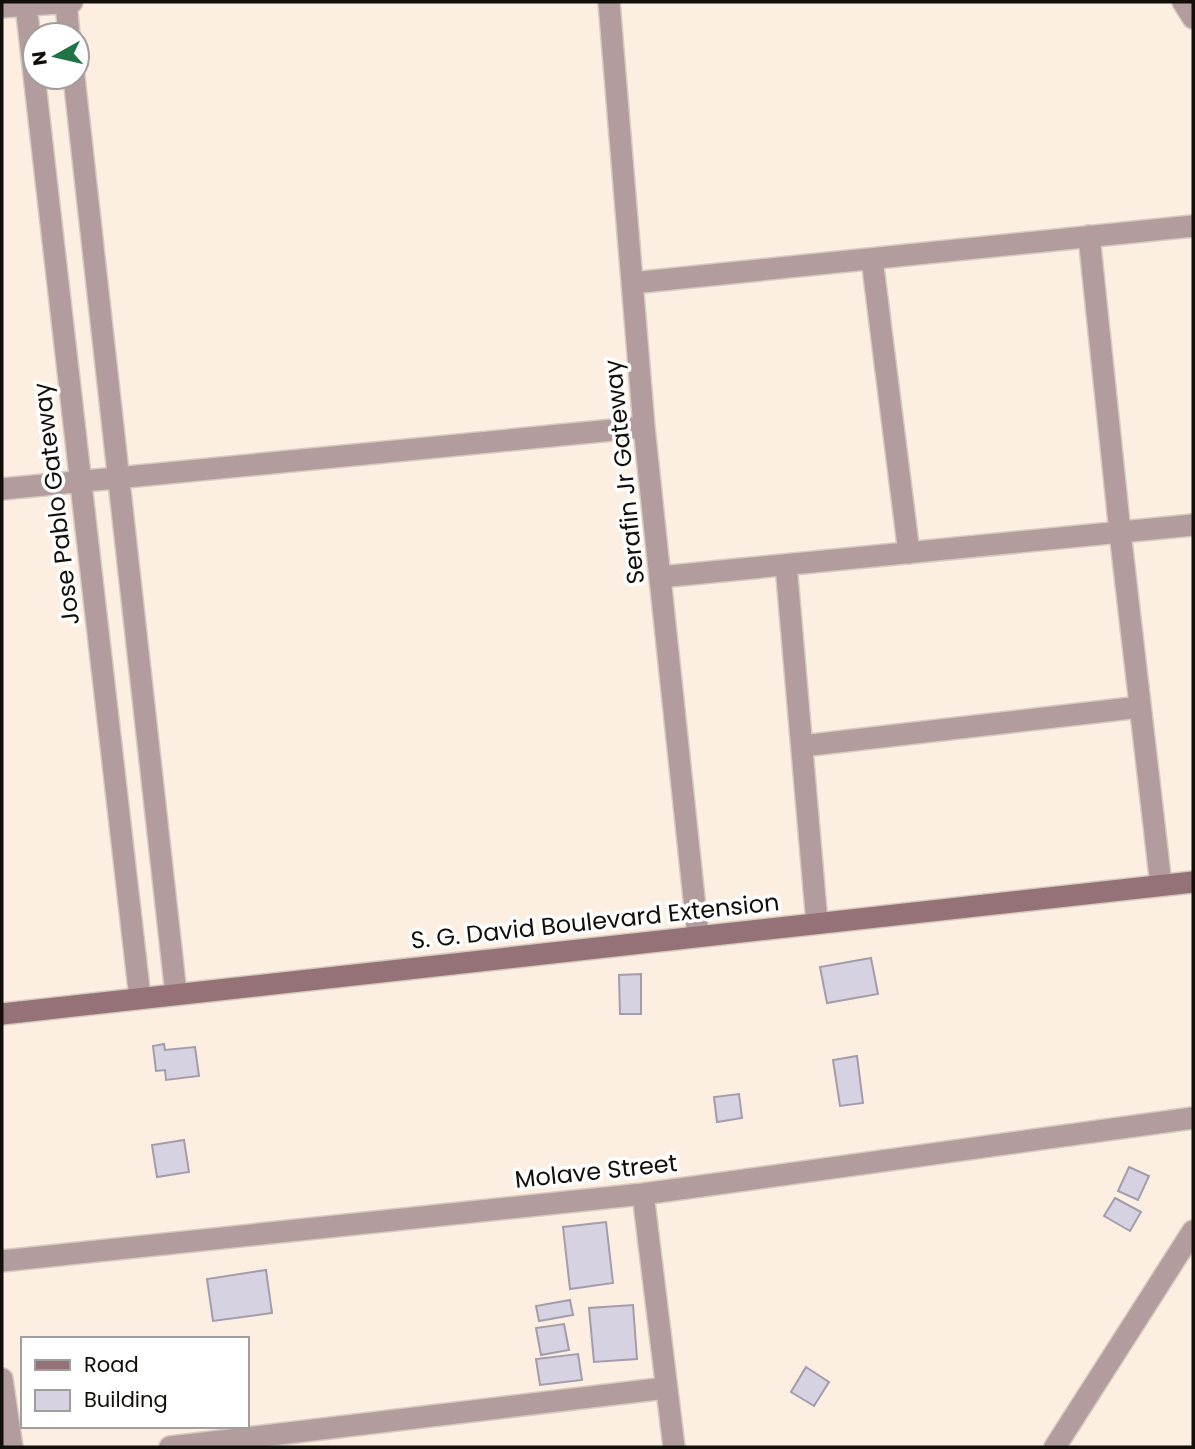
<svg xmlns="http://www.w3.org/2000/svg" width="1195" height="1449" font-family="Poppins,sans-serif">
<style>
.building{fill:#d7d2e2;stroke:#a29cac;stroke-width:2}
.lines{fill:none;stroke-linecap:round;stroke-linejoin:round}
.street-casing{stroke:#d7cbbf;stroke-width:24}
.secondary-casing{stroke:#d7cbbf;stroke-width:24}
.street{stroke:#b39c9e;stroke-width:21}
.secondary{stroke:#947277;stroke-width:21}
.labels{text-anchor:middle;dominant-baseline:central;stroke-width:7;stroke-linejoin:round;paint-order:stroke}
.street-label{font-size:24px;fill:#120e09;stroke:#fff}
</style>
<rect width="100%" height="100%" fill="#fcefe2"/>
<path class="building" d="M871,958L878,994L827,1003L820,967Z
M641,974V1014H620L619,975Z
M164,1044L165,1050L195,1047L199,1076L166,1080L165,1070L156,1071L153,1046Z
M857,1056L863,1103L840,1106L833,1060Z
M739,1094L742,1118L717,1122L714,1097Z
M184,1140L189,1172L157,1177L152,1145Z
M1129,1167L1149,1176L1138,1200L1118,1191Z
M1115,1198L1141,1212L1130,1231L1104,1216Z
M606,1222L613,1283L570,1289L563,1227Z
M266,1270L272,1313L213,1321L207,1279Z
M570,1300L573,1315L539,1321L536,1306Z
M633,1305L637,1359L594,1362L589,1308Z
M564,1324L569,1350L541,1355L536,1328Z
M578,1354L582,1380L540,1385L536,1359Z
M806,1367L829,1382L814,1406L791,1392Z"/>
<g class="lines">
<defs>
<path id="street" d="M66,2L69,35
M609,2L644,427L698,936
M1183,2L1193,18
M26,5L140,998
M2,7L72,2
M74,77L176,994
M1089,236L1120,532L1161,885
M872,259L909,553
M632,283L1193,226
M2,489L644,427
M786,565L817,923
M660,577L1193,525
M802,746L1140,707
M643,1194L674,1447
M2,1261L643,1194L1193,1118
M2,1379L12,1447
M170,1447L666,1388
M1055,1447L1193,1231"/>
<path id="secondary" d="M2,1014L1193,882"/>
</defs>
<use href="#street" class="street-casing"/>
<use href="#secondary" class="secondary-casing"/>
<use href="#street" class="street"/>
<use href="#secondary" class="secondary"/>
</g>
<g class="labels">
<g class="street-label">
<text transform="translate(624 472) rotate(-96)">Serafin Jr Gateway</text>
<text transform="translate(56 504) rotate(-97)">Jose Pablo Gateway</text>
<text transform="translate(595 921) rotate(-6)">S. G. David Boulevard Extension</text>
<text transform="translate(596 1171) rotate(-6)">Molave Street</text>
</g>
</g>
<rect width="1195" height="1449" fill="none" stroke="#120e09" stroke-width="7"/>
<rect x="21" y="1337" width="228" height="91" fill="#ffffff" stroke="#a09f9d" stroke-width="2"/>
<rect x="35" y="1360" width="35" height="10" fill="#947277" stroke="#a09f9d" stroke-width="2"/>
<text x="84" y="1372" font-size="21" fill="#120e09">Road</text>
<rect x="35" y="1390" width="35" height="21" fill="#d7d2e2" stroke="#a09f9d" stroke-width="2"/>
<text x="84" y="1407" font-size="21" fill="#120e09">Building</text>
<g transform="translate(56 56) rotate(262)"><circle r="33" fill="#ffffff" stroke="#a09f9d" stroke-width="2"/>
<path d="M0-5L12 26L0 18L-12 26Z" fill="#1f7345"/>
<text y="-10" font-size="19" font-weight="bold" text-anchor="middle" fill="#120e09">N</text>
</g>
</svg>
